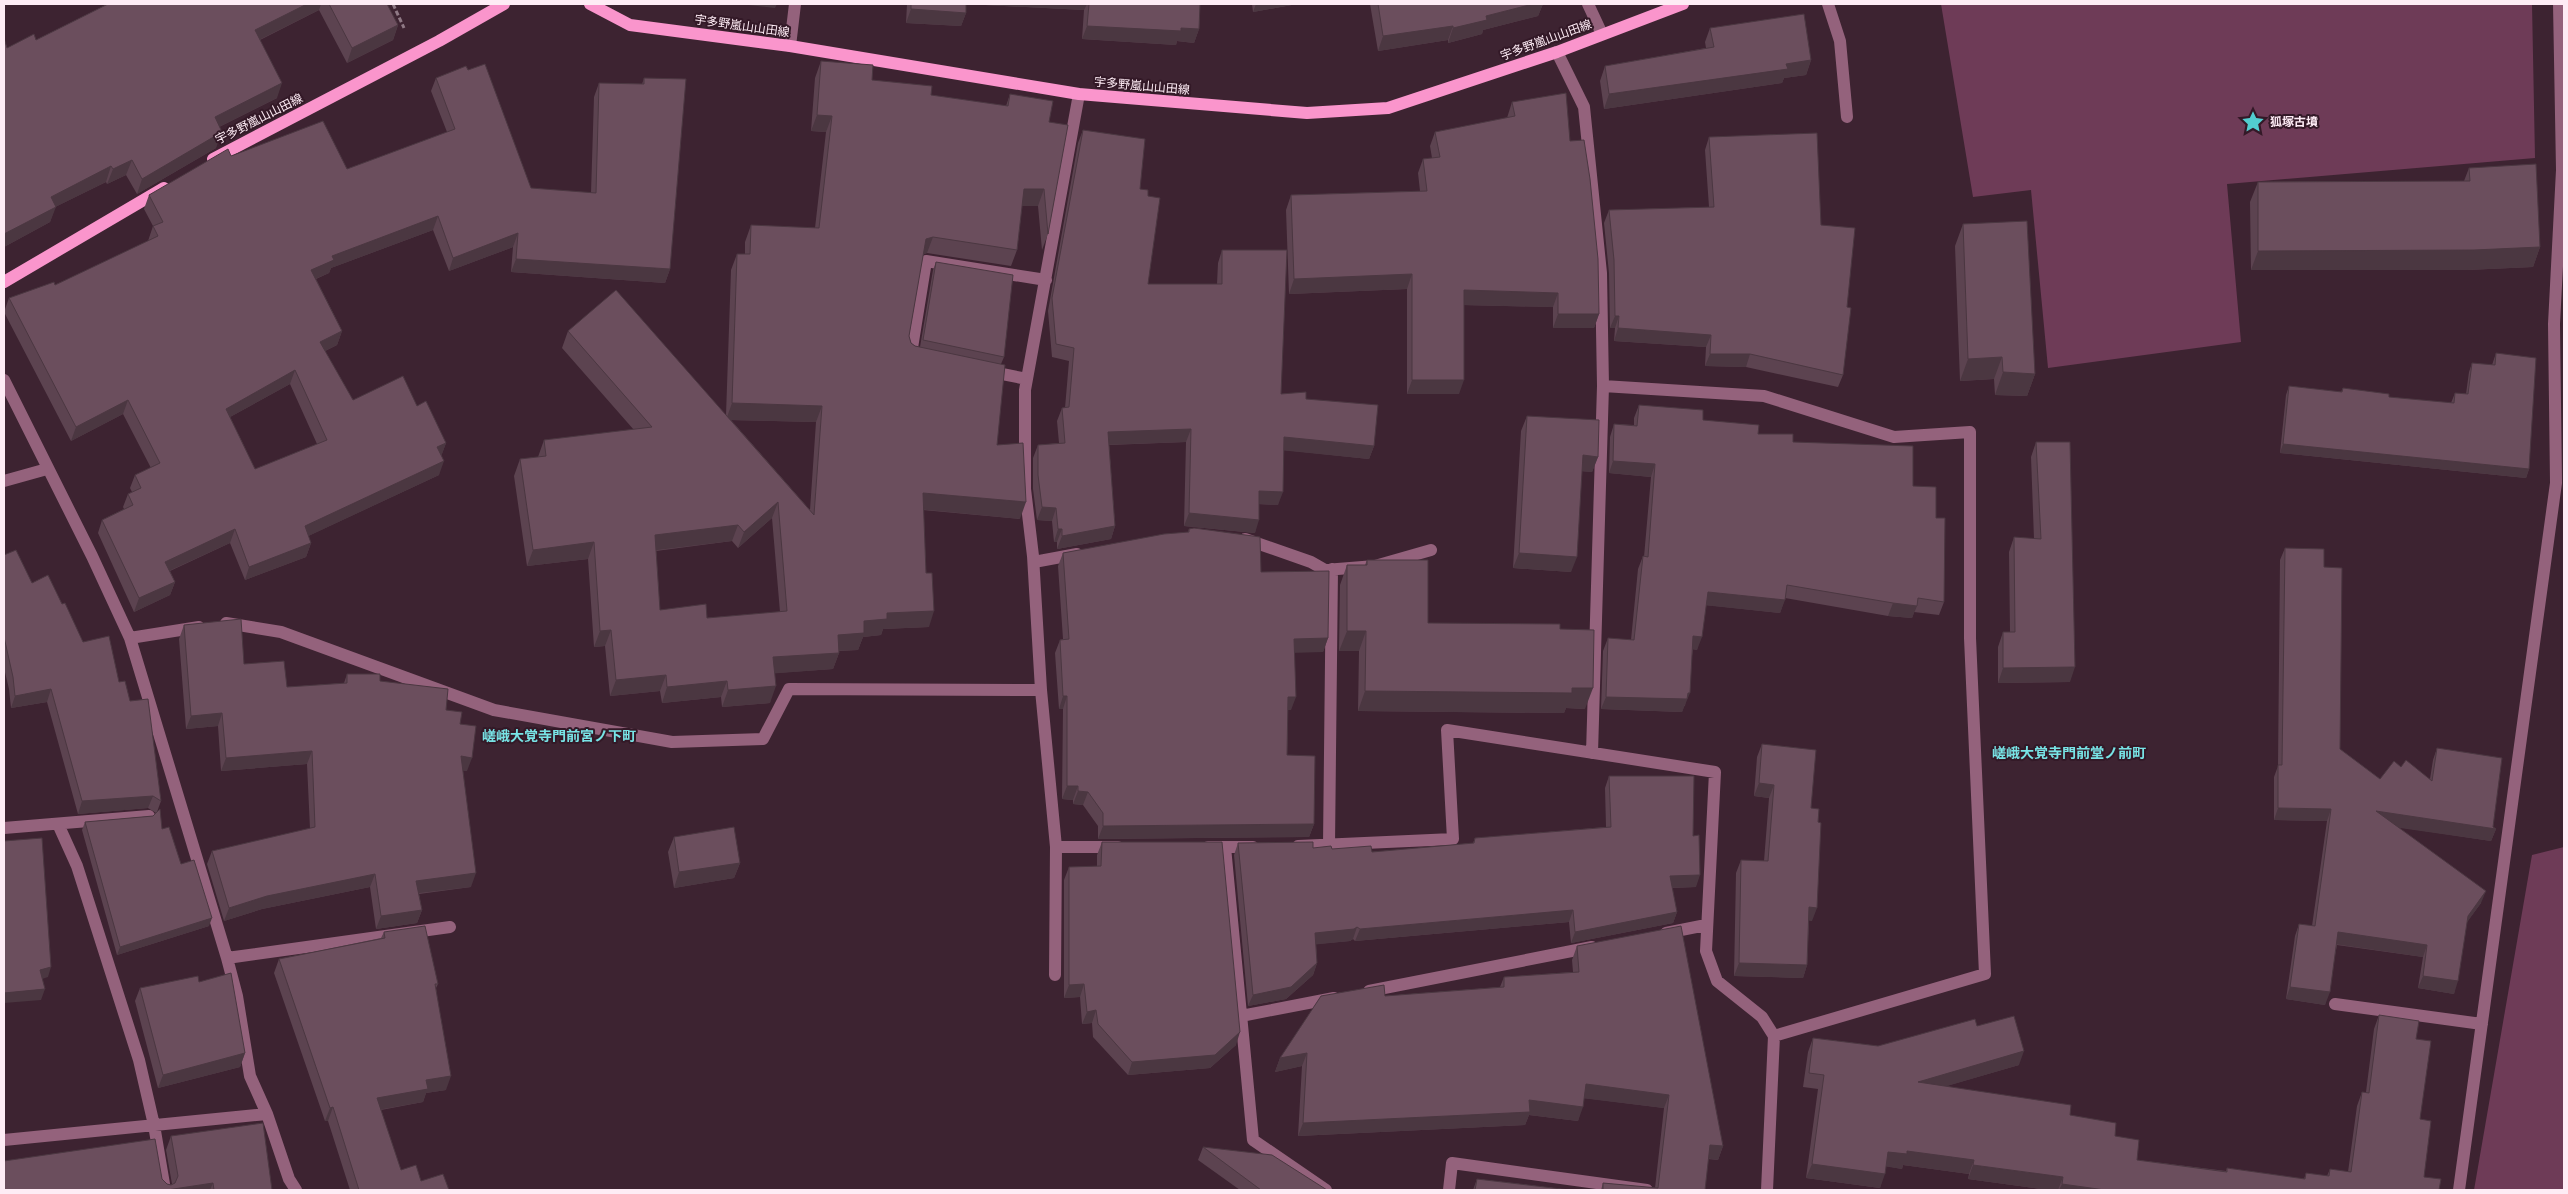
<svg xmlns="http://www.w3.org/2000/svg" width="2568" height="1194" font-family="'Roboto Serif','Noto Sans JP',serif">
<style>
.green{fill:#6e3b57}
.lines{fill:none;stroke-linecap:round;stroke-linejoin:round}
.path{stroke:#8f7985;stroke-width:3;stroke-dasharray:5 2.5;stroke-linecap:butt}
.minor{stroke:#94627c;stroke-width:12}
.major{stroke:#fa95cc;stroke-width:12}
.wall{fill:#5c4350;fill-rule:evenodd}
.shaded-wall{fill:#4b3741}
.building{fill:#6b4e5d;stroke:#4b3741;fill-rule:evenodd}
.labels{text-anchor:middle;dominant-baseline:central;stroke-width:4;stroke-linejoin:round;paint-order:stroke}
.street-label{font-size:12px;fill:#feecf5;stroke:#331927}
.poi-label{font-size:12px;font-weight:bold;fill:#feecf5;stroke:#331927;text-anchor:start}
.neighbourhood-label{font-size:14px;font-weight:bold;fill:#78e4e6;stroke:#331927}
</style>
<rect width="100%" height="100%" fill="#3d2331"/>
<path class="green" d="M1941,4H2532L2535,158L2227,184L2241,342L2048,368L2031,190L1973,197Z
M2564,847V1190H2474L2532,855Z"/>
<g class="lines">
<path class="path" d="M393,4L404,28"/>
<path class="minor" d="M1588,4L1602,34
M1828,4L1840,41L1847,117
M790,46L795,4
M1557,52L1584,107L1601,273L1603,386L1592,753
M917,355L911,354L926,261L1046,280
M987,371L1027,379
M4,380L92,556L130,638L227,958L237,996L250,1076L267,1114L289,1179L296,1190
M1603,386L1764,396L1894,437L1970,432V638L1985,974L1774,1036
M4,481L47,469
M1245,539L1311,562L1325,570L1375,566L1431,550
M1034,562L1077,554
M226,623L281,632L494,710L672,742L763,739L789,689L1041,690
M130,638L199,627
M58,824L77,866L139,1060L154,1125L165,1190
M4,828L149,816
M1329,845L1332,569
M1298,846L1453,839L1447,730L1715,772L1706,951L1717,981L1762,1017L1774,1036L1767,1190
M1056,847H1118
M1208,847H1253
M1225,847L1253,1140L1326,1190
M1666,933L1706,925
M227,958L450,927
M1055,975L1056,847L1041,690L1033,556L1025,489V390L1079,94
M1369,991L1592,947
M2335,1004L2482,1024
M1241,1016L1334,998
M4,1140L267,1114
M1449,1190L1452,1163L1647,1190
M2459,1190L2556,483L2554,324L2562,170L2559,4"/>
<path class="major" d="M590,4L630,25L790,46L1079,94L1307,113L1388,108L1557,52L1683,4
M213,159L439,41L504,4
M4,282L164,188"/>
</g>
<path class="wall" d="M108,4H387L398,25L393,40L347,63L319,10L260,40L277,98L219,127L216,148L137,194L126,175L107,184L106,182L55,207L50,222L4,247V38L7,48L36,40Z
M907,4H966V13L961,26L906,23Z
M966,4H1200L1199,29L1194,43L1177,41L1176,45L1082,39L1084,10Z
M1252,4H1297L1253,12Z
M1370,4H1543L1538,16L1483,30L1482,34L1448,43V40L1378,51Z
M1710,28L1811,60L1806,75L1784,78L1782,83L1604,109L1600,81L1605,66L1706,48L1705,42Z
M821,61L872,80L931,95L1006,106L1010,94L1049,122L1048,234L1042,250L1038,206H1022L1017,250L1011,266L927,253L923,254L909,336L911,343L915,346L920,347L933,270L936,262L1004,357L1001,364L997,445L1020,519L923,510L929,627L883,629L881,635L863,637L858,650L839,651V653L833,669L775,673L770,703L722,707L721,697L662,703L660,691L610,696L605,646L594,647L588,559L527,566L514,476L520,459L538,457L544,440L634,430L562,348L568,331L726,415L731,270L737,254H745V242L751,225L815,228L826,132L811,131L815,78ZM731,420L816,422L810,510ZM772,518L780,612L707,618L660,610L656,551L732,541L738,548Z
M468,70L531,188L591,193L594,97L599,83L642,84L644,78L670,269L665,283L511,272L513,247L449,271L433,230L331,268L329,273L316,279L342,331L337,345L325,351L353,400L417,406L446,443L441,456L439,475L308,536L311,543L306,557L245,580L230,543L170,571L175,582L170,595L134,612L98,533L102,520L124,509L123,507L128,494L132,492L130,488L135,475L151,468L123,414L71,441L4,312L9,298L55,285L148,241L153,226L144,209L149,195L231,156L347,169L447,132L431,91L436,78ZM290,384L317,444L255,469L230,417Z
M1512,102L1570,141L1599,314L1594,328H1553V307L1464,305L1459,394H1407V289L1289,294L1286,210L1291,195L1420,191L1418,173L1423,159L1432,158L1430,146L1435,132L1507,118Z
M1083,130L1140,189L1148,196V284H1217L1218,263L1222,250L1281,394L1306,399L1374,446L1369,459L1284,450L1278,505L1259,504L1255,533L1184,526L1186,442L1109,445L1115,526L1111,539L1057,549V542H1054L1052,521L1037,520L1033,489V458L1038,445L1059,443L1057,421L1062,408H1065L1069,361L1052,357L1048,311L1078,143Z
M1709,137L1821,225L1843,375L1838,387L1746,367L1705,366L1706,347L1614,341L1615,328H1610L1609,273L1604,223L1609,210L1709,207L1705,150Z
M2469,168L2540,247L2533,267L2467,270H2251L2250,202L2258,182L2464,181Z
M1963,224L2035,374L2027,396L1995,395L1994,379L1960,381L1955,246Z
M2496,353L2529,469L2526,478L2280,453L2286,395L2289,386L2341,392L2343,388L2389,397L2451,403L2455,393L2466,394L2469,372L2472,363L2492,365Z
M1639,405L1793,442L1913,486L1936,518L1944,602L1939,615L1914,612L1912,618L1888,616L1785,598L1780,613L1706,605L1697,650L1693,649L1685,706H1684L1682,712L1601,709L1603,651L1608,638L1631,640L1638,569L1643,556L1644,557L1651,477L1609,473L1610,437L1614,424L1634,425V418Z
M1527,416L1598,457L1592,472L1582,471L1571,572L1513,568L1521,431Z
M2036,442L2070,682L1998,683V647L2003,632H2010L2009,552L2014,537L2034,539L2031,457Z
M1189,529L1261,572L1328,638L1323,652H1295L1291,710H1288L1287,755L1314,824L1309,837L1098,839V826L1083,805L1073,804V800L1062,799L1063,709H1059L1055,653L1060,640L1063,639L1058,566L1063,553L1188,532Z
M2285,548L2324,567L2340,749L2380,779L2401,767L2430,779L2433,760L2437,748L2493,827L2496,829L2491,841L2398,827L2481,903L2466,923L2454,994L2418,988L2423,957L2337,945L2325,1005L2286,999L2295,936L2299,924L2312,926L2327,821L2274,820V777L2278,766L2280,560Z
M4,555L32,583L62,604L83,642L119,682L130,701L161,801L157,812L162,829L181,864L209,926L117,955L82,830L85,822L153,816L156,813L148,808L78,814L47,702L11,708L9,689L4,668Z
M1367,560L1428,623L1560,629L1585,709L1566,708L1564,713L1358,711L1359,651H1339L1340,585L1347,565H1365Z
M184,625L244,664L287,687L344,683L347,674L380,681L446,710L460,724L467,771L462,770L471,887L419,894L422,910L417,923L376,929L370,887L262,909L224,921L207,864L212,851L310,829L307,764L221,771L218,726L186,729L179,639Z
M1762,744L1811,808L1812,921L1809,920L1807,965L1803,978L1734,976L1736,873L1741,860L1764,861L1769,798L1754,796L1757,757Z
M1609,776L1693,836L1696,887L1672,888L1677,912L1673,923L1571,943L1569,922L1355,941L1353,939L1350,941L1316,944L1317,963L1313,975L1286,999L1248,1006L1234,855L1238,843L1372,852L1473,843L1475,838L1606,827L1605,788Z
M674,837L740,863L734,878L674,888L668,852Z
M1102,842L1236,1045L1210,1068L1128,1075L1093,1037L1092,1023L1082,1024L1080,997L1064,998V880L1069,867H1097V855Z
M384,932L438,984L436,988L446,1090L426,1093L423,1102L381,1110L401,1170L421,1181L449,1190H350L328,1121H325L274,973L279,959L381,938Z
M1577,946L1723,1146L1718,1160L1708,1159L1705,1190H1601L1603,1183L1655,1188L1664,1108L1584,1098L1578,1121L1529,1115L1525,1125L1298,1136L1302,1066L1275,1072L1280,1058L1385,996L1500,987L1504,977L1573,972L1572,960Z
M199,982L245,1053L240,1067L158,1088L135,1001L140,988Z
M2379,1015L2416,1039L2420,1119L2424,1177L2439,1190H2048L1968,1179L1969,1174L1903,1165L1902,1169L1886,1166L1880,1188L1806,1178L1818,1089L1803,1087L1808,1052L1813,1038L1878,1046L1977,1026L2019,1065L1946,1086L2070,1115L2115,1136L2137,1160L2226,1171L2227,1168L2304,1179L2306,1173L2327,1176L2330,1169L2348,1172L2357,1106L2362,1092H2366L2374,1029Z
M171,1136L272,1190H4L162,1179L167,1184L171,1185L172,1184L166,1150Z
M1203,1147L1327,1190H1240L1198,1160Z
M1477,1179L1570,1190H1473Z"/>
<path class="shaded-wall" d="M307,4H321L319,10L249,45L255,30Z
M662,4H677V5Z
M739,4H777L775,8Z
M966,4H1087L1084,10Z
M1256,4H1297L1253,12Z
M1533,4H1543L1538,16L1483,30L1482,34L1448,43L1453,28L1486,16Z
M911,9L966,13L961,26L906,23Z
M398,25L393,40L347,63L352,48Z
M1087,26L1181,28L1199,29L1194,43L1177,41L1176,45L1082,39Z
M1453,26L1448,40L1378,51L1383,36Z
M1811,60L1806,75L1784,78L1782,83L1604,109L1609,94Z
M282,83L277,98L209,132L215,117Z
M817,115L832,116L826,132L811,131Z
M222,132L216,148L137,194L142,179Z
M132,160L126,175L107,184L113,169Z
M111,166L106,182L45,212L51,197Z
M1024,189H1044L1038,206H1018Z
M56,207L50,222L4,247V234Z
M438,216L433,230L331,268L329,273L306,283L311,270L332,256Z
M518,233L513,247L449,271L453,258Z
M933,237L927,253L920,256L926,239Z
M2540,247L2533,267L2467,270H2251L2258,251Z
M516,259L670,269L665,283L511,272Z
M1412,274L1407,289L1289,294L1294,279Z
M1464,290L1558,293L1553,307L1459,305Z
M1558,314H1599L1594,328H1553Z
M1615,316H1619L1615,328H1610Z
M1618,328L1711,335L1706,347L1614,341Z
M342,331L337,345L315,356L320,342Z
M1710,354H1750L1746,367L1705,366Z
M2002,357L1994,379L1960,381L1968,359Z
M295,370L290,384L221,422L226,409Z
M2003,372L2035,374L2027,396L1995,395Z
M1412,380H1464L1459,394H1407Z
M128,400L123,414L71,441L76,427Z
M732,403L822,406L816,422L726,420Z
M1191,429L1186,442L1103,445L1108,432Z
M1284,437L1374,446L1369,459L1279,450Z
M446,443L441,457L437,447Z
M2283,444L2529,469L2526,478L2280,453Z
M1583,455L1598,457L1592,472L1577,471Z
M444,461L439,475L300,540L305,526Z
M1613,461L1655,464L1651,477L1609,473Z
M1259,491L1283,492L1278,505L1254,504Z
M923,493L1026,502L1020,519L917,509Z
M778,502L772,518L738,548L744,532Z
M1042,507L1056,508L1052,521L1037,520Z
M1189,513L1259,520L1255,533L1184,526Z
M738,525L732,541L649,551L655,535Z
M1115,526L1111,539L1057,549L1062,536Z
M235,529L230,543L160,575L165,562Z
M1058,529H1062L1057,542H1054Z
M594,542L588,559L527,566L533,550Z
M311,543L306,557L245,580L249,567Z
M1519,553L1577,557L1571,572L1513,568Z
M175,582L170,595L134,612L139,598Z
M1708,592L1785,600L1780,613L1703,605Z
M1893,603L1917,606L1912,618L1888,616Z
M934,611L929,627L883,629L881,635L863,637L858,650L832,651L838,635L864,621L887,613Z
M611,630L605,646L594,647L600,631Z
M1347,631H1366L1359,651H1339Z
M1693,636L1702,637L1697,650L1689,649Z
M1328,638L1323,652L1290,653L1294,639Z
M839,653L833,669L767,674L773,657Z
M2075,667L2070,682L1998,683L2003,668Z
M666,675L660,691L610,696L616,680Z
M727,681L721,697L662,703L667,687Z
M776,686L770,703L722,707L728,690Z
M1572,688H1593L1585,709L1566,708L1564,713L1358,711L1365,691Z
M51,689L47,702L11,708L15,696Z
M1688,693H1690L1682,712L1601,709L1606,697Z
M1063,696H1067L1063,709H1059Z
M1288,697H1296L1291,710H1283Z
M222,713L218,726L186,729L191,716Z
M312,751L307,764L221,771L226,758Z
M461,756L472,758L467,771L456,770Z
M1759,783L1774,785L1769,798L1754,796Z
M1067,786H1078L1073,800L1062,799Z
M1078,791L1088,792L1083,805L1073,804Z
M153,796L148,808L78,814L82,801Z
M2278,808L2331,809L2327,821L2274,820Z
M2376,811L2496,829L2491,841L2372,824Z
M1314,824L1309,837L1098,839L1103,826Z
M740,863L734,878L674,888L679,872Z
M476,873L471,887L411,894L416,881Z
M375,874L370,887L262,909L224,921L229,908L267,896Z
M1700,875L1696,887L1666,888L1670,876Z
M2486,891L2481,903L2463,928L2468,916Z
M1809,907L1817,908L1812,921L1805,920Z
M422,910L417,923L376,929L381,916Z
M1573,910L1569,922L1355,941L1360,929Z
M1677,912L1673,923L1571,943L1575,932Z
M212,918L209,926L117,955L120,947Z
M1357,927L1353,939L1350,941L1311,945L1315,933Z
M2338,932L2427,945L2423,957L2334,944Z
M1317,963L1313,975L1286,999L1248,1006L1253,995Z
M1739,963L1807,965L1803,978L1734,976Z
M51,967L48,977L36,981L40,970Z
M2423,976L2458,981L2454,994L2418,988Z
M1084,984L1080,997L1064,998L1069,985Z
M2290,987L2330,992L2325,1005L2286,999Z
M45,989L41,1000L4,1003V993Z
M1096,1010L1092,1023L1082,1024L1087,1012Z
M1240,1032L1236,1045L1210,1068L1128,1075L1132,1062Z
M2024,1051L2019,1065L1913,1096L1918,1082Z
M245,1053L240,1067L158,1088L163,1075Z
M1307,1053L1302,1066L1275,1072L1280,1058Z
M451,1076L446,1090L426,1093L423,1102L372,1111L377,1098L426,1080Z
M1586,1084L1669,1095L1664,1108L1581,1098Z
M1529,1100L1583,1107L1578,1121L1529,1115L1525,1125L1298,1136L1303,1123Z
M333,1107L328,1121H325L330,1108Z
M1710,1145L1723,1146L1718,1160L1705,1158Z
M1907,1151L1974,1160L1969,1174L1903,1165L1902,1169L1883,1166L1888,1152Z
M1812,1164L1885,1174L1880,1188L1806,1178Z
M1973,1165L2063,1177L2058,1190H2048L1968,1179Z
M213,1183L210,1190H167Z
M2062,1184L2105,1190H2059Z"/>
<path class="building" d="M108,4H307L255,30L282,83L215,117L222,132L142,179L132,160L113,169L111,166L51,197L56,207L4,234V38L7,48L34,34L36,40Z
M329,4H387L398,25L352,48Z
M911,4H966V13L911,9Z
M1089,4H1200L1199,29L1181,28V31L1087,26Z
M1378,4H1533L1486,16L1487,20L1453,28V26L1383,36Z
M1804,14L1811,60L1786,64L1788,69L1609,94L1605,66L1714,47L1710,28Z
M821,61L873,65L872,80L932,86L931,95L1008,106L1010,94L1053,101L1049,122L1068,125L1048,234L1044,189H1024L1017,250L933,237L926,239L909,336L911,343L915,346L1005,365L997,445L1023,443L1026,502L923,493L926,573H932L934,611L887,613V619L864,621V633L838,635L839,653L773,657L776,686L728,690L727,681L667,687L666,675L616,680L611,630L600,631L594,542L533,550L520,459L546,456L544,440L652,427L568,331L616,290L814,515L822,406L732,403L737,254H750L751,225L819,228L832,116L817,115ZM778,502L787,611L707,618L706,604L660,610L655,535L738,525L744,532Z
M485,64L531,188L596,193L599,83L644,84V78L686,79L670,269L516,259L518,233L453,258L438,216L332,256L334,260L311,270L342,331L320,342L353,400L403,376L417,406L426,401L446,443L437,447L444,461L305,526L311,543L249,567L235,529L165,562L175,582L139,598L102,520L133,505L128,494L141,488L135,475L160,463L128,400L76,427L9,298L54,282L55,285L158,236L153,226L163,222L149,195L228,149L231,156L323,121L347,169L455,129L436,78L466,66L468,70ZM295,370L327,440L255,469L226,409Z
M1566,93L1570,141L1584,140L1590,179L1598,259L1599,314H1558V293L1464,290V380H1412V274L1294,279L1291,195L1427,191L1423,159L1440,157L1435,132L1515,116L1512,102Z
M1083,130L1145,139L1140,189L1148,190V196L1160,198L1148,284H1222V250H1287L1281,394L1306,392V399L1378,405L1374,446L1284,437L1283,492L1259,491V520L1189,513L1191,429L1108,432L1115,526L1062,536V529H1058L1056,508L1042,507L1038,475V445L1065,443L1062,408L1069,407L1074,348L1056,344L1052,298Z
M1817,133L1821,225L1855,228L1847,307L1851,308L1843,375L1750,354H1710L1711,335L1618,328L1619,316H1615L1614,260L1609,210L1714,207L1709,137Z
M2536,164L2540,247L2474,250L2258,251V182L2470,181L2469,168Z
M2027,221L2035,374L2003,372L2002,357L1968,359L1963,224Z
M936,262L1013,275L1004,357L923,340Z
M2496,353L2536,358L2529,469L2283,444L2289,386L2342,392L2343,388L2389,394V397L2454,403L2455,393L2468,394L2472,363L2495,365Z
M1639,405L1703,410V420L1759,425L1758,434H1793V442L1913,446V486L1936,487V518H1945L1944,602L1918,598L1917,606L1893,603L1787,585L1785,600L1708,592L1702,637L1693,636L1690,693H1688L1687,699L1606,697L1608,638L1634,640L1643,556L1648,557L1655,464L1613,461L1614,424L1637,426Z
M1527,416L1599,420L1598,457L1583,455L1577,557L1519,553Z
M2036,442H2070L2075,667L2003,668V632H2015L2014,537L2041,539Z
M1194,528L1260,537L1261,572L1329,571L1328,638L1294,639L1296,697H1288L1287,755L1315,756L1314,824L1103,826V813L1088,792L1078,791V786H1067V696H1063L1060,640L1069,639L1063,553L1164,534L1189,532V529Z
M2285,548L2324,549V567L2342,568L2340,749L2380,779L2394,761L2401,767L2406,760L2432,781L2437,748L2502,758L2493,827L2496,829L2376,811L2486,891L2468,916L2458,981L2423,976L2427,945L2338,932L2330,992L2290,987L2299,924L2315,926L2331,809L2278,808V765H2282Z
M16,550L32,583L48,575L62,604L65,603L83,642L109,636L119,682L125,681L130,701L148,699L161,801L153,796L82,801L51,689L15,696L13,677L4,637V555Z
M1367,560H1428V623L1560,624V629L1594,630L1593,688H1572V693L1365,691L1366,631H1347V565H1367Z
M241,619L244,664L284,661L287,687L347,683V674H380V681L448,689L446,710L462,712L460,724L476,726L472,758L461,756L476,873L416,881L422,910L381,916L375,874L267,896L229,908L212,851L315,827L312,751L226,758L222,713L191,716L184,625Z
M1762,744L1816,750L1811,808L1819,809L1818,822L1821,823L1817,908L1809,907L1807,965L1739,963L1741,860L1768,861L1774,785L1759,783Z
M1609,776H1694L1693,836L1699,835L1700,875L1670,876L1677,912L1575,932L1573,910L1360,929L1357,927L1354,929L1315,933L1317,963L1291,987L1253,995L1238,843L1313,842V848L1331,846L1332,849L1371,846L1372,852L1474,843L1475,838L1611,827Z
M160,809L162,829L169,827L181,864L194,860L212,918L120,947L85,822L153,816Z
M734,827L740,863L679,872L674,837Z
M42,838L51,967L40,970L45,989L4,993V841Z
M1102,842H1222L1240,1032L1215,1055L1132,1062L1098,1024L1096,1010L1087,1012L1084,984L1069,985V867L1101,866Z
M425,926L438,984H435L451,1076L426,1080L428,1089L377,1098L401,1170L416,1165L421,1181L443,1174L449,1190H359L333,1107L330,1108L279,959L385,938L384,932Z
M1681,926L1723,1146L1710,1145L1705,1190H1603V1183L1658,1188L1669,1095L1586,1084L1583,1107L1529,1100L1530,1112L1303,1123L1307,1053L1280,1058L1321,996L1384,985L1385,996L1504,987V977L1579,972L1577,946Z
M231,973L245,1053L163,1075L140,988L198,976L199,982Z
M2379,1015L2419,1021L2416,1039L2431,1041L2420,1119L2431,1121L2424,1177L2441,1179L2439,1190H2105L2062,1184L2063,1177L1973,1165L1974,1160L1907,1151V1154L1888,1152L1885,1174L1812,1164L1824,1075L1809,1073L1813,1038L1878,1046L1975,1019L1977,1026L2014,1016L2024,1051L1918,1082L2071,1105L2070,1115L2116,1123L2115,1136L2139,1140L2137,1160L2227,1172V1168L2305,1179L2306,1173L2329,1176L2330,1169L2351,1172L2362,1092L2369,1093Z
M263,1123L272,1190H214L213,1183L167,1190H4V1161L155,1139L162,1179L167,1184L171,1185L175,1183L178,1176L171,1136Z
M1203,1147L1272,1155L1327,1190H1261Z
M1477,1179L1570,1190H1475Z"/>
<defs>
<symbol id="sight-bare" viewBox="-9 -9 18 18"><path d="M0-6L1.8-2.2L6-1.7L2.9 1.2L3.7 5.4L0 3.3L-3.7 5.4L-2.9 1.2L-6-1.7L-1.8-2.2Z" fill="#52cdcf" stroke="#331927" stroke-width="2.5" paint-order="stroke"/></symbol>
</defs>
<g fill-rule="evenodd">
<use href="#sight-bare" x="2237" y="106" width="32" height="32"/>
</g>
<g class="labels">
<g class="street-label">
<text transform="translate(742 26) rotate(8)">宇多野嵐山山田線</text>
<text transform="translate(1546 40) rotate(-20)">宇多野嵐山山田線</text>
<text transform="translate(1142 86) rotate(5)">宇多野嵐山山田線</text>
<text transform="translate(259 119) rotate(-27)">宇多野嵐山山田線</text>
</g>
<g class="poi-label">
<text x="2270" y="122">狐塚古墳</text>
</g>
<g class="neighbourhood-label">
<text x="559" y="736">嵯峨大覚寺門前宮ノ下町</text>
<text x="2069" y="753">嵯峨大覚寺門前堂ノ前町</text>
</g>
</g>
<rect width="2568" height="1194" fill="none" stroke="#feecf5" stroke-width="10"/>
</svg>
